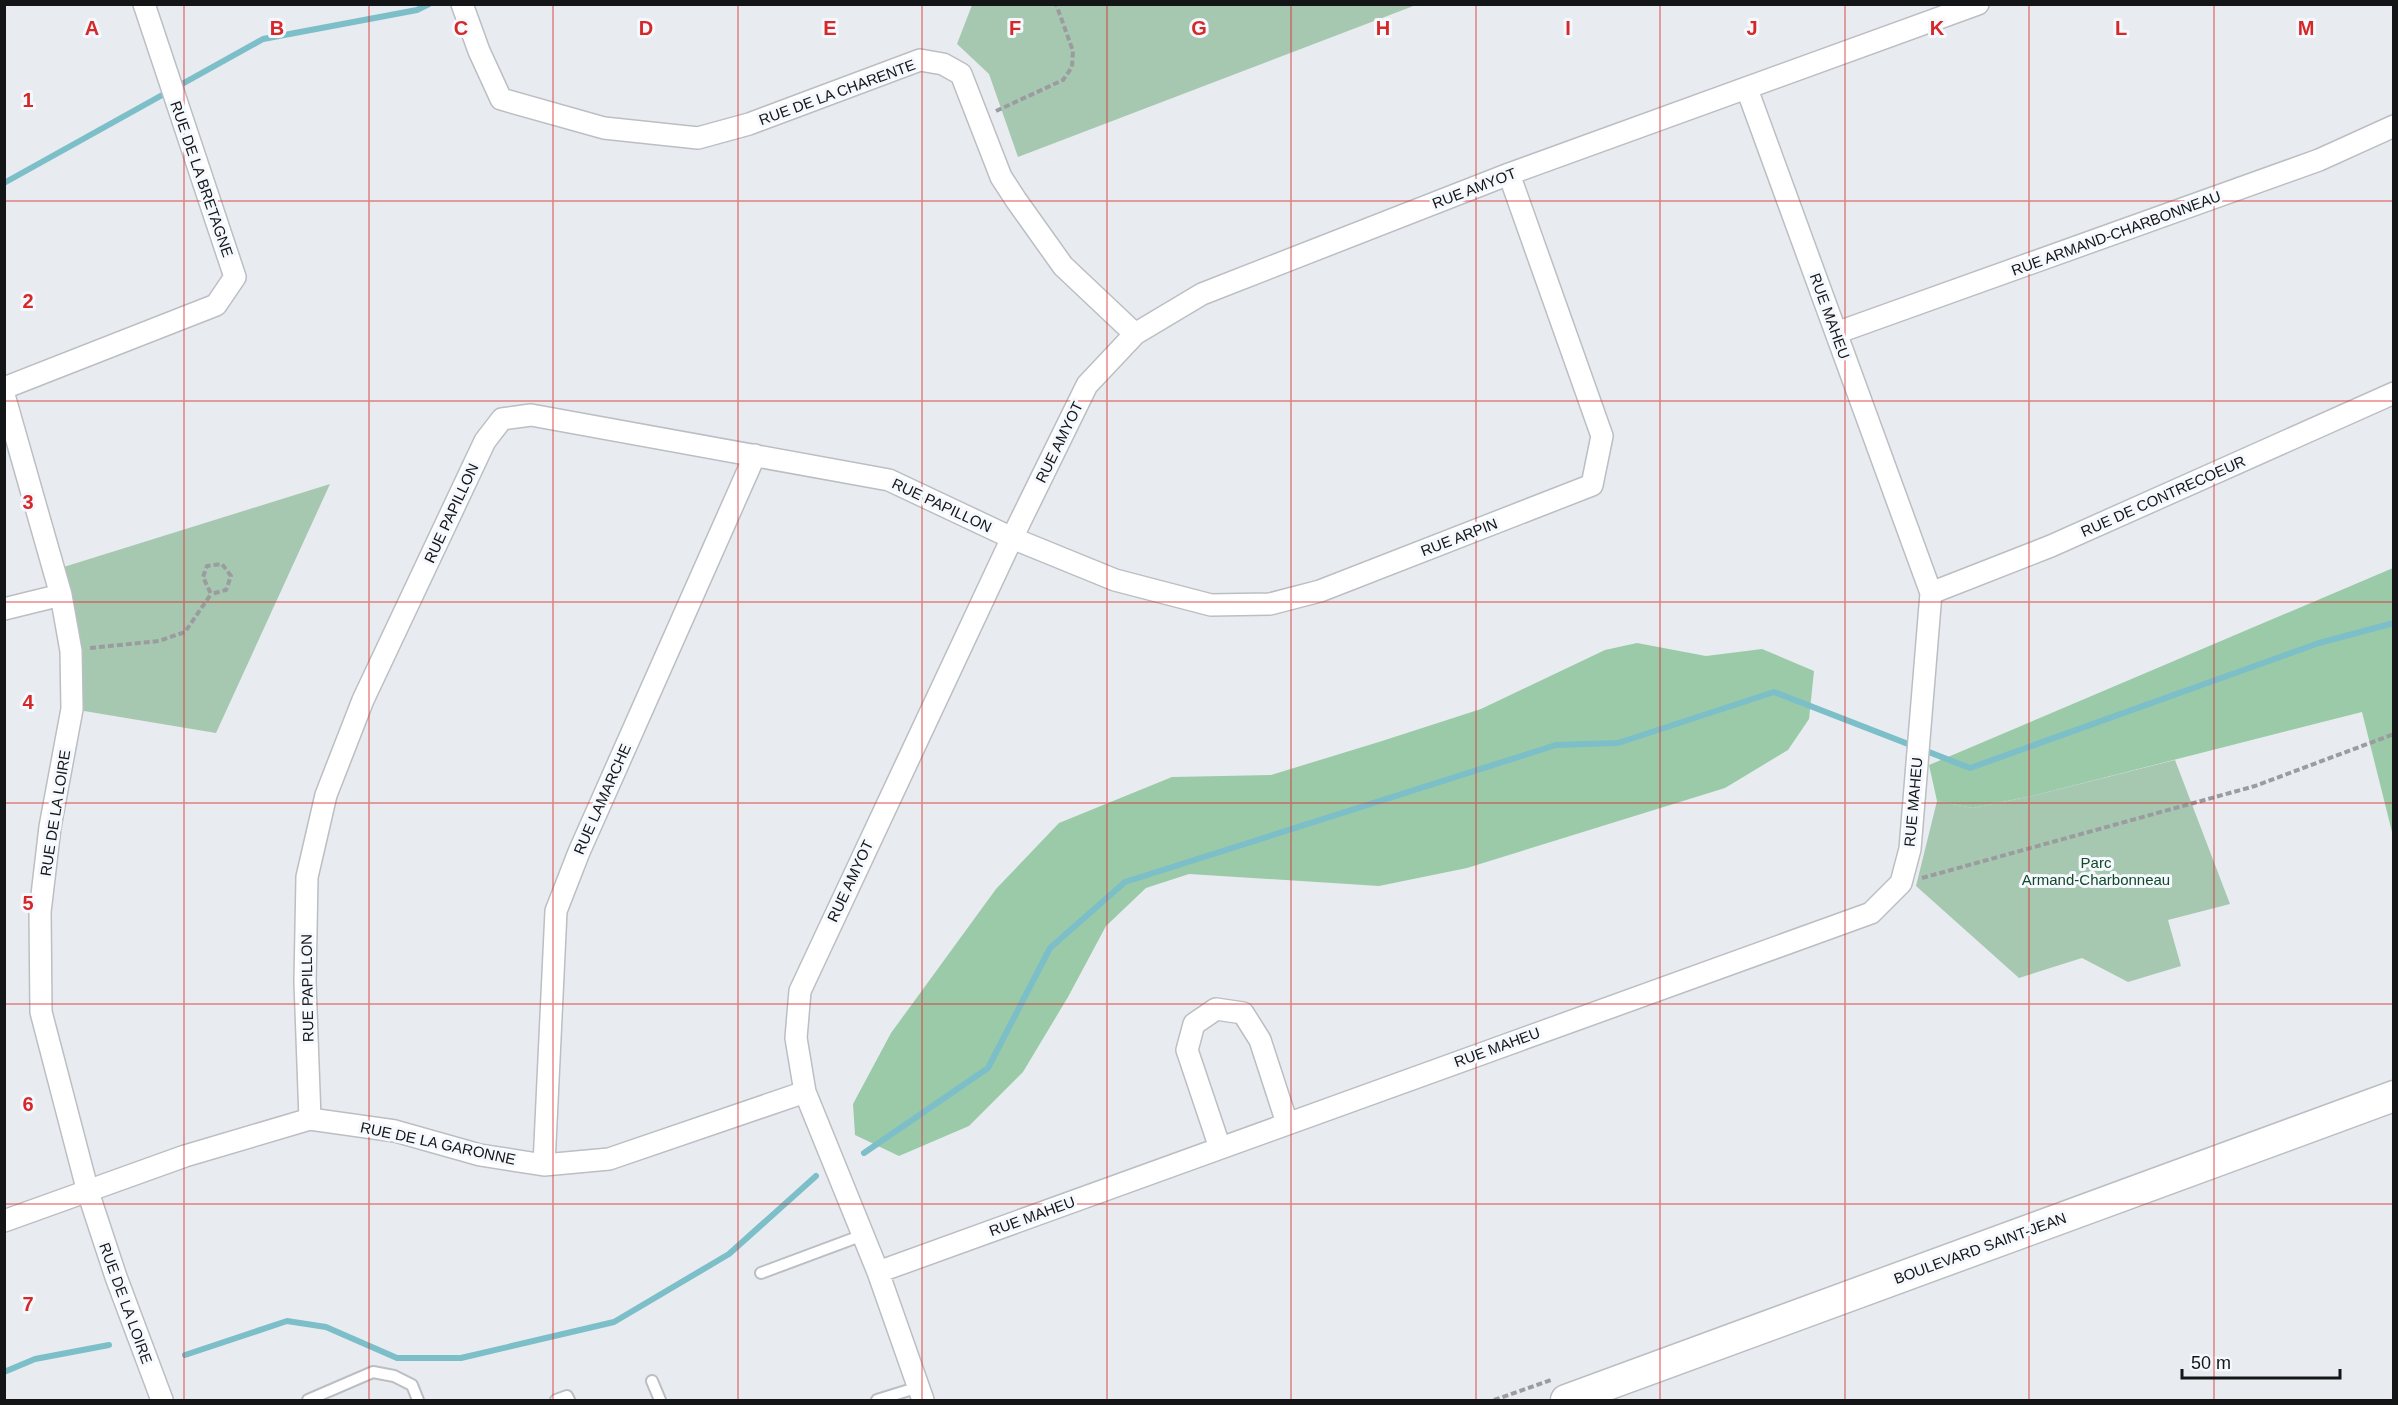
<svg xmlns="http://www.w3.org/2000/svg" width="2398" height="1405" font-family="Arial,sans-serif">
<style>
.green{fill:#a7c8b0}
.forest{fill:#9bcaa9}
.lines{fill:none;stroke-linecap:round;stroke-linejoin:round}
.stream{stroke:#7cbfc8;stroke-width:6}
.lane-casing{stroke:#bbbec2;stroke-width:14}
.street-casing{stroke:#bbbec2;stroke-width:24}
.secondary-casing{stroke:#bbbec2;stroke-width:33}
.path{stroke:#9a9ca0;stroke-width:4;stroke-dasharray:6 3;stroke-linecap:butt}
.lane{stroke:#fff;stroke-width:10}
.street{stroke:#fff;stroke-width:21}
.secondary{stroke:#fff;stroke-width:30}
.grid{fill:none;stroke:#d62828;stroke-width:1.5;stroke-opacity:0.55}
.labels{text-anchor:middle;dominant-baseline:central;stroke-width:6;stroke-linejoin:round;paint-order:stroke}
.street-label{font-size:15px;fill:#141517;stroke:#f5f9fd}
.park-label{font-size:15px;fill:#124829;stroke:#f5f9fd}
.grid-label{font-size:20px;text-anchor:middle;font-weight:bold;fill:#d62828;stroke:#f5f9fd;stroke-width:6;stroke-linejoin:round;paint-order:stroke}
</style>
<rect width="100%" height="100%" fill="#e8ecf0"/>
<path class="green" d="M972,5V4L1416,5L1018,157L989,74L957,44Z
M330,484L216,733L72,709L54,570Z
M2175,760L2230,904L2168,920L2181,966L2128,982L2082,958L2019,978L1916,886L1937,801L1973,808L2036,795Z"/>
<path class="forest" d="M2393,568V836L2362,712L2036,795L1973,808L1937,801L1929,765Z
M1637,643L1706,656L1762,649L1814,671L1809,719L1788,750L1725,788L1467,868L1379,886L1189,874L1146,888L1106,926L1068,997L1023,1072L969,1126L899,1156L855,1135L853,1104L891,1033L996,889L1059,823L1172,777L1271,775L1382,741L1481,709L1605,650Z"/>
<g class="lines">
<path class="stream" d="M4,183L263,39L417,10L429,4
M864,1153L988,1068L1050,948L1125,882L1556,745L1618,743L1774,692L1970,768L2319,643L2394,623
M185,1355L287,1321L326,1327L397,1358H461L614,1322L729,1254L816,1176
M4,1372L35,1359L109,1345"/>
<defs>
<path id="lane" d="M761,1273L863,1235
M652,1381L660,1400
M308,1400L373,1372L394,1376L412,1385L418,1400
M556,1400L567,1396L569,1400
M877,1400L919,1387"/>
<path id="street" d="M462,4L479,51L501,99L604,128L698,138L749,124L920,60L943,64L961,74L1001,177L1016,200L1063,266L1135,334
M1836,333L2319,160L2394,126
M4,388L216,305L235,277L144,4
M4,395L61,595L71,651L72,709L50,827L40,912L41,1012L88,1192L116,1277L162,1400
M1931,593L2051,546L2394,393
M4,609L61,595
M310,1119L305,982L307,877L326,795L363,700L485,441L502,419L531,415L889,480L1012,538L1115,580L1211,605L1270,604L1320,591L1592,485L1602,436L1509,174
M1220,1148L1187,1050L1194,1024L1216,1009L1243,1013L1260,1040L1287,1123
M544,1165L556,911L579,852L755,455
M4,1221L185,1156L310,1119L395,1131L480,1155L544,1165L609,1159L805,1092
M878,1272L1871,913L1901,883L1910,849L1931,593L1747,89
M923,1400L878,1272L805,1092L796,1038L800,991L1012,538L1087,385L1135,334L1202,294L1509,174L1978,4"/>
<path id="secondary" d="M1566,1400L2394,1096"/>
</defs>
<use href="#lane" class="lane-casing"/>
<use href="#street" class="street-casing"/>
<use href="#secondary" class="secondary-casing"/>
<path class="path" d="M996,111L1063,80L1072,67L1073,51L1056,4
M90,648L159,641L185,632L211,594L203,577L207,566L222,564L231,576L226,590L211,594
M1922,878L2255,786L2394,734
M1494,1400L1551,1380"/>
<use href="#lane" class="lane"/>
<use href="#street" class="street"/>
<use href="#secondary" class="secondary"/>
</g>
<path class="grid" d="M184,4V1400M369,4V1400M553,4V1400M738,4V1400M922,4V1400M1107,4V1400M1291,4V1400M1476,4V1400M1660,4V1400M1845,4V1400M2029,4V1400M2214,4V1400M4,201H2394M4,401H2394M4,602H2394M4,803H2394M4,1004H2394M4,1204H2394"/>
<g class="labels">
<g class="street-label">
<text transform="translate(837 92) rotate(-20)">RUE DE LA CHARENTE</text>
<text transform="translate(202 179) rotate(71)">RUE DE LA BRETAGNE</text>
<text transform="translate(1474 188) rotate(-21)">RUE AMYOT</text>
<text transform="translate(2116 233) rotate(-20)">RUE ARMAND-CHARBONNEAU</text>
<text transform="translate(1830 316) rotate(70)">RUE MAHEU</text>
<text transform="translate(1059 442) rotate(-64)">RUE AMYOT</text>
<text transform="translate(2163 496) rotate(-24)">RUE DE CONTRECOEUR</text>
<text transform="translate(942 505) rotate(25)">RUE PAPILLON</text>
<text transform="translate(451 513) rotate(-65)">RUE PAPILLON</text>
<text transform="translate(1459 537) rotate(-21)">RUE ARPIN</text>
<text transform="translate(602 799) rotate(-66)">RUE LAMARCHE</text>
<text transform="translate(1913 802) rotate(-85)">RUE MAHEU</text>
<text transform="translate(55 813) rotate(-81)">RUE DE LA LOIRE</text>
<text transform="translate(850 881) rotate(-65)">RUE AMYOT</text>
<text transform="translate(307 988) rotate(-91)">RUE PAPILLON</text>
<text transform="translate(1497 1047) rotate(-20)">RUE MAHEU</text>
<text transform="translate(438 1143) rotate(12)">RUE DE LA GARONNE</text>
<text transform="translate(1032 1216) rotate(-20)">RUE MAHEU</text>
<text transform="translate(1980 1248) rotate(-20)">BOULEVARD SAINT-JEAN</text>
<text transform="translate(126 1303) rotate(70)">RUE DE LA LOIRE</text>
</g>
<g class="park-label">
<text x="2096" y="862">Parc<tspan x="2096" dy="17">Armand-Charbonneau</tspan></text>
</g>
</g>
<g class="grid-label">
<text x="92" y="35">A</text>
<text x="277" y="35">B</text>
<text x="461" y="35">C</text>
<text x="646" y="35">D</text>
<text x="830" y="35">E</text>
<text x="1015" y="35">F</text>
<text x="1199" y="35">G</text>
<text x="1383" y="35">H</text>
<text x="1568" y="35">I</text>
<text x="1752" y="35">J</text>
<text x="1937" y="35">K</text>
<text x="2121" y="35">L</text>
<text x="2306" y="35">M</text>
<text x="28" y="107">1</text>
<text x="28" y="308">2</text>
<text x="28" y="509">3</text>
<text x="28" y="709">4</text>
<text x="28" y="910">5</text>
<text x="28" y="1111">6</text>
<text x="28" y="1311">7</text>
</g>
<rect width="2398" height="1405" fill="none" stroke="#141517" stroke-width="12"/>
<path d="M2182 1369v9h158v-9" fill="none" stroke="#141517" stroke-width="3"/>
<text x="2191" y="1369" font-size="18" fill="#141517" stroke="#f5f9fd" stroke-width="4.5" paint-order="stroke">50 m</text>
</svg>
